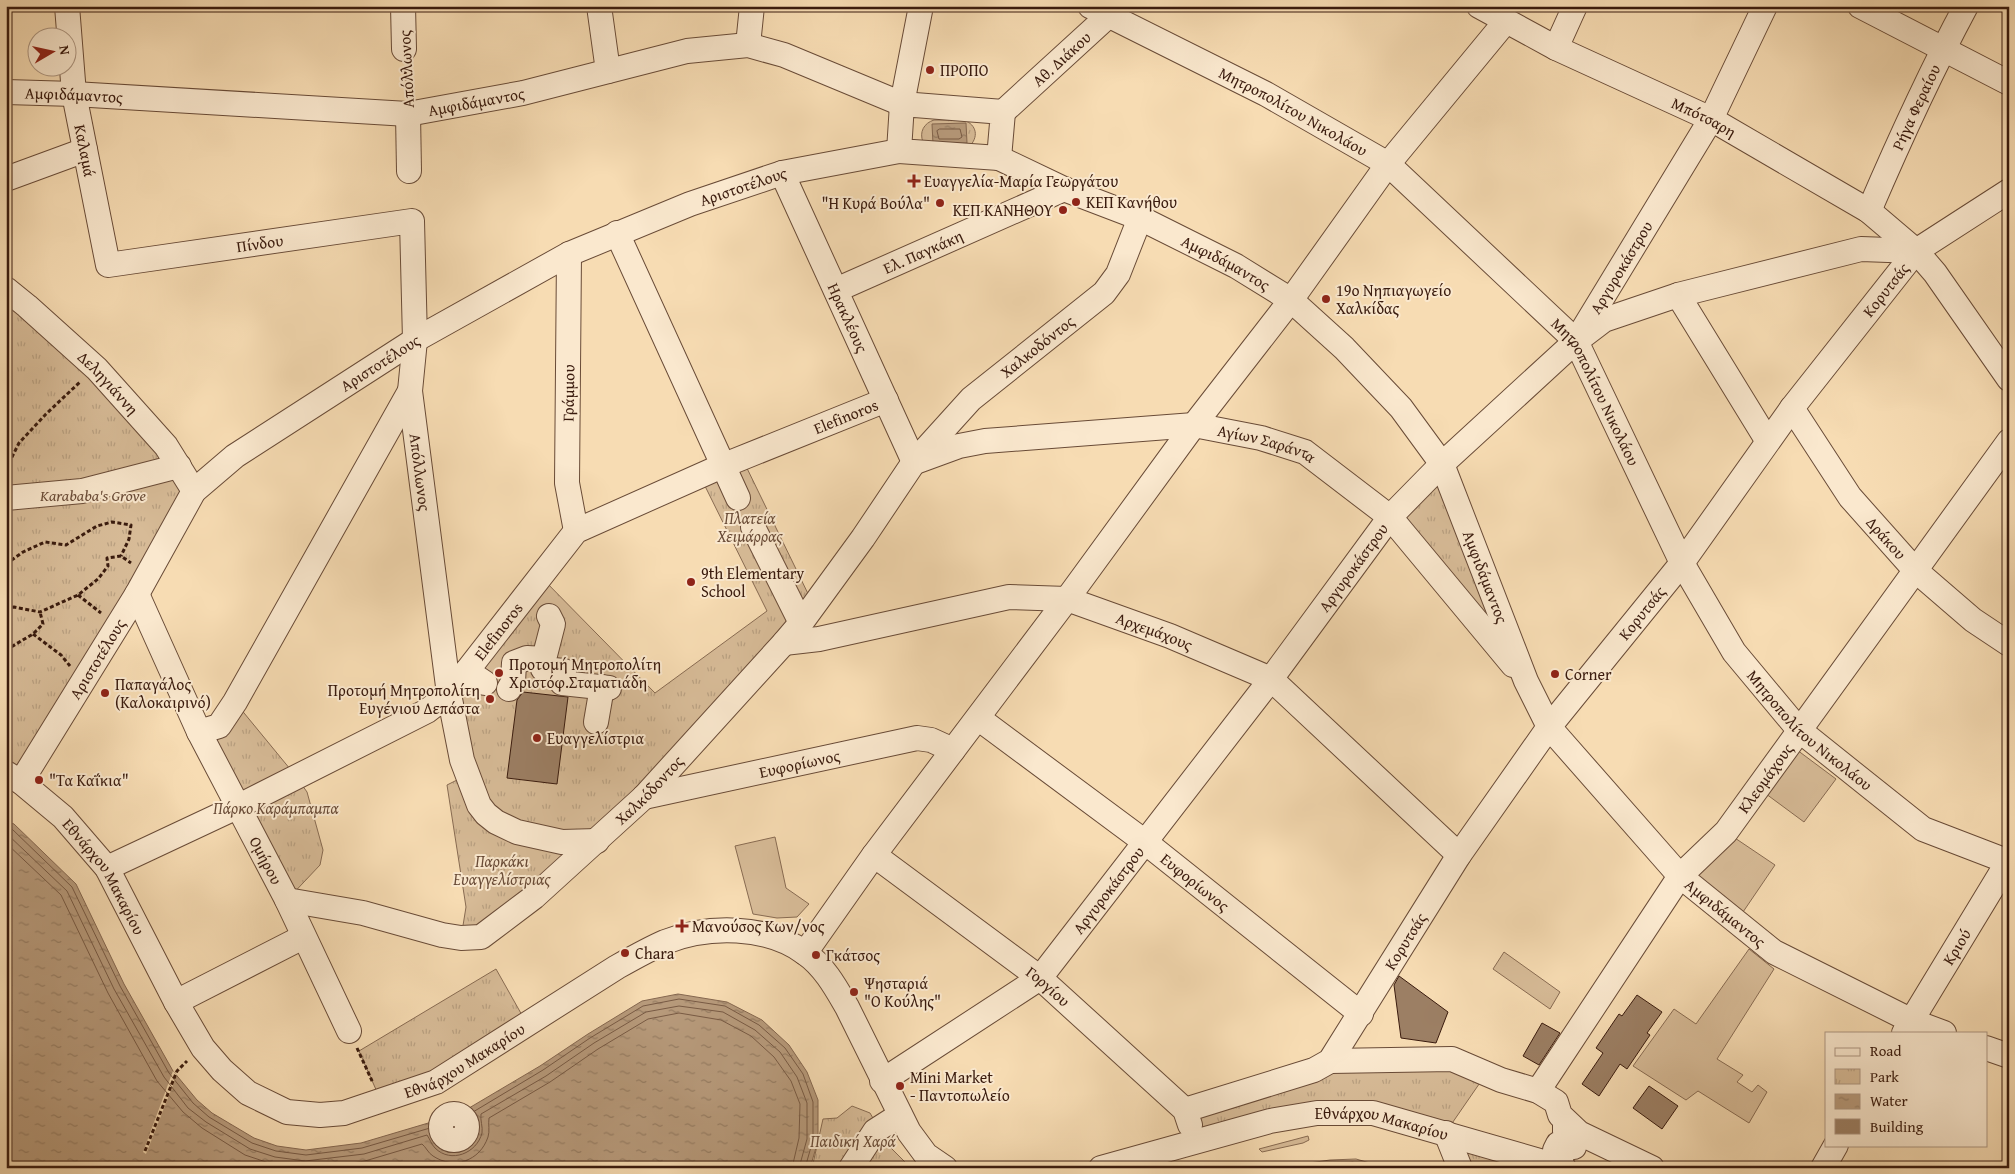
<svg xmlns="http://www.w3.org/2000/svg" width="2015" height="1174" font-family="'Gentium Book Plus',serif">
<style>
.green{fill:#d7bb97;stroke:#886b52}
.park{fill:url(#park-tufts);stroke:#886b52}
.water{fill:url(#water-ripples);stroke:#85674f}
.pier{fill:#f7dcb3}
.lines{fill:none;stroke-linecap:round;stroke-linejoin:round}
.shore{stroke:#785a44;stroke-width:1}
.building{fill:#9c7f64;stroke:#3a1b0e}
.minor-casing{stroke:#694b37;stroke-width:26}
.path{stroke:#3a1b0e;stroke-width:3;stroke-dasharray:4 2.5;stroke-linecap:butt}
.minor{stroke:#fae8ce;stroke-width:24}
.poi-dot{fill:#8f2418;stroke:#fae8ce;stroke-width:2}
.labels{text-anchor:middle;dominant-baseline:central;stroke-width:4;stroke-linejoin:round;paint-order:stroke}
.street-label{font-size:16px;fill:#3a1b0e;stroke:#fae8ce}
.poi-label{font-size:16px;fill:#3a1b0e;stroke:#fae8ce;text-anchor:start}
.park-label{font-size:16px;font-style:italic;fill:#694b37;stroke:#fae8ce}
</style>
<defs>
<pattern id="park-tufts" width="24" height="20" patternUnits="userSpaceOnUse" patternTransform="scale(1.25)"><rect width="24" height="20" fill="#d7bb97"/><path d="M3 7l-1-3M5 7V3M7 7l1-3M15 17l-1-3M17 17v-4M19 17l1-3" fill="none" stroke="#b9a081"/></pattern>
<pattern id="water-ripples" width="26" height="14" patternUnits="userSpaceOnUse" patternTransform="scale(1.25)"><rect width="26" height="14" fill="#b79a7b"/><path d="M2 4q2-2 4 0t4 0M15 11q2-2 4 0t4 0" fill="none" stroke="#967d63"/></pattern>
</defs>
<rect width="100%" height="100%" fill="#f7dcb3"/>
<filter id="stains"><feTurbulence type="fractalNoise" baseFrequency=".004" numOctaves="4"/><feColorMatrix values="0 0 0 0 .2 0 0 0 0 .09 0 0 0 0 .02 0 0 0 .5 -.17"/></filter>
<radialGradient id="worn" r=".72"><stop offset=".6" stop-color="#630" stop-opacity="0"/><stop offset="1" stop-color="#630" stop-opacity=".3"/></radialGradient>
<path class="green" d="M1789,744L1836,779L1804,822L1758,788Z
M1726,832L1775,865L1743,912L1681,876Z
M775,837L786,888L809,904L797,917L777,918L753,914L735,846Z
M1749,949L1774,969L1717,1059L1743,1075L1737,1082L1752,1092L1758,1085L1767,1092L1749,1123L1698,1091L1686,1100L1633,1066L1674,1009L1696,1024Z
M1504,952L1560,992L1550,1009L1493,969Z
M1308,1136L1309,1140L1303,1143L1262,1152L1259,1149Z
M1356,1159L1387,1168H1362L1353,1162L1330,1165L1327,1168H1320L1315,1165L1311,1168H1275L1330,1160Z"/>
<path class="park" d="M934,120H964C977,125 979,137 969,147L923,142C919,132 924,123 934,120Z
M6,289L27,306L194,491L21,782L6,773Z
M742,458L814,606L644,797L461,938L466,907L447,785L467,775L449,694L541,577L655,693L767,611L700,476Z
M1442,464L1526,681L1390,517Z
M235,702L295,775L307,792L323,850L320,865L287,900L199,732Z
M496,969L527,1024L381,1101L359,1051Z
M1330,1061L1486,1074L1446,1132L1564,1168H1460L1446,1133L1373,1113L1195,1141L1185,1110Z
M852,1106L870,1113L889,1146L911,1168H812L823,1119L837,1118Z"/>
<path class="water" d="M966,123L967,143L933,144L932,124Z
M6,821L14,824L76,884L124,984L173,1071L197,1100L212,1113L254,1138L277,1146L306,1150L361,1143L435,1121L443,1140C470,1152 475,1132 464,1111L540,1066L588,1034L642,1001L678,994L727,1002L762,1020L789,1045L807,1072L818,1100V1141L810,1168H6Z"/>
<path class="pier" d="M173,1071L177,1075L146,1154L143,1152Z"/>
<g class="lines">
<path class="shore" d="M940,129H960L962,137L959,139H939L937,131Z
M6,827L12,829L72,887L120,986L169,1073L193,1103L209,1117L252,1143L276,1151L306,1155L362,1148L430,1128C435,1132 435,1141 441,1145C454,1154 473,1147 476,1131C477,1124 472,1118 473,1112L543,1070L590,1038L643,1006L679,999L725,1006L759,1025L785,1048L803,1074L813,1102V1140L805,1168
M6,833L67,891L114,989L164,1077L188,1108L206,1122L250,1149L275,1157L305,1161L364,1154L427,1135C430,1139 431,1144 435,1148C451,1164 477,1153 482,1133C483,1127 480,1120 481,1114L546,1076L594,1043L646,1012L679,1006L723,1012L755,1030L780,1052L797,1077L807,1103V1139L799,1168
M6,843L61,895L108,993L157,1081L183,1112L202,1128L245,1155L272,1164L297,1168
M318,1168L365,1161L422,1144C426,1147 428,1153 433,1156C454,1170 480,1161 488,1137C490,1131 488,1124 489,1118L550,1082L598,1049L648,1019L679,1013L721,1020L751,1036L774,1057L791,1081L800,1104L799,1138L792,1168"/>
</g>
<path class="building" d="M523,692L568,697L557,784L507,778L517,700Z
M1399,976L1448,1012L1436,1043L1401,1038L1394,985Z
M1637,995L1662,1012L1647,1033L1650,1035L1627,1069L1620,1064L1599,1096L1582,1084L1603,1053L1596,1048L1619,1014L1622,1016Z
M1542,1023L1560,1033L1539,1065L1523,1056Z
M1649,1086L1678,1106L1662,1129L1633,1108Z"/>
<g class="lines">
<defs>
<g id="minor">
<path id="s1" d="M67,6L74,94L108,265L412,221L415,340L410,391L449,694L462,760L479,805L486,814L496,822L517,832L562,842L597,841"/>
<path d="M403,6L404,49"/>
<path d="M599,6L608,71"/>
<path id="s2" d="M1090,6L1266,94L1388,164L1576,341L1682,563L1734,652L1799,730L1923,829L2009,862"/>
<path id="s3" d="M1479,6L1556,48L1711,119L1869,211L1916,251L1935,273L2009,379"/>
<path d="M1860,6L2009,83"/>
<path d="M748,45L752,6"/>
<path d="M1556,48L1575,6"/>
<path id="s4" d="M6,92L74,94L408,114L523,93L687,51L748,45L784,55L902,104L921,6"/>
<path d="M902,104L1003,112L999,158L899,151Z"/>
<path id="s5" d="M1003,112L1119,6"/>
<path d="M408,114L409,171"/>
<path id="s6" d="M999,158L1064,189L1140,218L1236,266L1291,300L1344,348L1401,408L1442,464L1526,681L1549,727L1680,876L1774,952L1912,1021L1944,1033"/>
<path id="s7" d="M782,173L914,462"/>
<path d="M6,179L85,150"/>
<path id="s8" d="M1869,211C1899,141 1930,73 1966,6"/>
<path d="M617,233L738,498"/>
<path d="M569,254L567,483L576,531"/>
<path id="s9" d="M6,289L27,306L97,369L166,446L194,491"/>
<path id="s10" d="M836,290L1064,189"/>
<path d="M1678,295L1767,440"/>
<path d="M1583,336L1604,320L1678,295L1861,249L1916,251"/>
<path id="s11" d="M1792,408L1850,497L1915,570L1973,620L2009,644"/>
<path id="s12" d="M918,461L959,446L985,441L1194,425L1261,438L1305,452L1390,517L1513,665"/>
<path d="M6,498L82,491L179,466"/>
<path d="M753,527L801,623"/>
<path id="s13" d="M137,594L199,732L287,900L349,1031"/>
<path id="s14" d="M784,643L819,639L1009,597L1067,599L1170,636L1271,679L1459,855"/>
<path d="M544,659L553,624L549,616"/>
<path d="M467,671L485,683"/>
<path d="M509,689L513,682L514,663L527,658L544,659L543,669L564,671L562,683L609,688"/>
<path id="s15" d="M978,718L1145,842L1361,1014"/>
<path d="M596,722L602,687"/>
<path d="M199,732L219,726L235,702L410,391"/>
<path id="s16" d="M6,773L21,782L63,817L107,868L176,1002L203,1048L222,1070L248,1093L287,1112L320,1115L344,1113L436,1082L617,967C633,958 649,949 665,942C708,925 767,925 805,953C824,966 836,988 847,1007L909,1132L926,1155L945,1168"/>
<path id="s17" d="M21,782L137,594L194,491L235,456L415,340L569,254L690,204L782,173L899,151"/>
<path id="s18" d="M644,797L917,738L931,740L953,750"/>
<path id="s19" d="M874,855L1040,978L1185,1110L1190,1125"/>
<path id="s20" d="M107,868L237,807L427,711L449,694L576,531L722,466L886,400"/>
<path id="s21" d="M287,900L363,913L442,935L461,938L481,937L534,897L644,797L784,643L801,623L863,538L914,462L971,399L1104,293L1118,274L1140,218"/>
<path d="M805,953L874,855L1067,599L1194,425L1291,300L1388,164L1506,21"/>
<path d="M176,1002L303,937"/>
<path id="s22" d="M1904,1033L2009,860"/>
<path d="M1986,1048L2009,1056"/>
<path d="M1330,1061L1452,1059L1501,1080L1538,1091L1556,1102L1560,1115L1579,1133L1652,1168"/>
<path id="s23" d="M882,1081L1040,978L1271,679L1390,517L1442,464L1576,341L1711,119L1765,6"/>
<path id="s24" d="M1538,1091L1680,876L1726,832L2009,441"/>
<path id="s25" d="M1185,1110L1314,1070L1330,1061L1459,855L1549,727L1682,563L1792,408L1916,251L2009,191"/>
<circle cx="454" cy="1127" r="13"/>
<path d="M1446,1133L1460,1168"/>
<path d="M1559,1166L1562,1155L1555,1150L1558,1144L1574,1147L1575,1143L1565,1132V1124"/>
<path d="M851,1168L875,1131L900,1115"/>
<path id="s26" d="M1101,1168L1270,1121L1317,1113H1373L1564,1168"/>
<path d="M1823,1168L1836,1145"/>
</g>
</defs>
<use href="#minor" class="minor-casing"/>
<path class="path" d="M405,70L407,93
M6,469L19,443L46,414L81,381
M6,564L23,552L45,542L66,545L97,526L112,522L131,525L129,539L121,556
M78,595L101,613
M6,608L14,607L40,612L78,595L98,579L108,566L107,558L121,556L131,563
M33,634L61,655L70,666
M6,650L33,634L43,624L40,612
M357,1048L373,1083
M145,1151L177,1071L187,1061"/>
<use href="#minor" class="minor"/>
</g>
<g class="poi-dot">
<circle cx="930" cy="70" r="5"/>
<path d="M911.5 173.5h5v5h5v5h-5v5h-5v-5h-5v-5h5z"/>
<circle cx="1076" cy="202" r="5"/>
<circle cx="940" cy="203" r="5"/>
<circle cx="1063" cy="210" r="5"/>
<circle cx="1326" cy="299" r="5"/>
<circle cx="691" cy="582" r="5"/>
<circle cx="499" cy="673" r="5"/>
<circle cx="1555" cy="674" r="5"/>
<circle cx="105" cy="693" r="5"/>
<circle cx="490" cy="699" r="5"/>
<circle cx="537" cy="738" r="5"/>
<circle cx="39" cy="780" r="5"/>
<path d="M679.5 918.5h5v5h5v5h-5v5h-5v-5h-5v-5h5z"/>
<circle cx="625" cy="953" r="5"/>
<circle cx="816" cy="955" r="5"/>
<circle cx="854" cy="992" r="5"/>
<circle cx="900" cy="1086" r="5"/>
</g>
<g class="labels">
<g class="street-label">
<text stroke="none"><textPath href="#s5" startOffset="79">Αθ. Διάκου</textPath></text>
<text transform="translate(406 69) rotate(-93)">Απόλλωνος</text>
<text stroke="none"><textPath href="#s4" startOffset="68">Αμφιδάμαντος</textPath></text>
<text stroke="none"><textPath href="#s4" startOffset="472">Αμφιδάμαντος</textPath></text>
<text stroke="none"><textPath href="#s8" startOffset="114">Ρήγα Φεραίου</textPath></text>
<text stroke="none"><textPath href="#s2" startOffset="229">Μητροπολίτου Νικολάου</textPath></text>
<text stroke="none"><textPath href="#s3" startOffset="251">Μπότσαρη</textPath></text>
<text stroke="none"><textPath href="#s1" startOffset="146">Καλαμά</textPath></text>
<text stroke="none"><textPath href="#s17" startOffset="970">Αριστοτέλους</textPath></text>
<text stroke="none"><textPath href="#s1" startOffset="416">Πίνδου</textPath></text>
<text stroke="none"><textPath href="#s10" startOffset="95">Ελ. Παγκάκη</textPath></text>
<text stroke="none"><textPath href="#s6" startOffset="250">Αμφιδάμαντος</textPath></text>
<text stroke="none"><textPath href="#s23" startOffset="1110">Αργυροκάστρου</textPath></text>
<text stroke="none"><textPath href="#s25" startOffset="1105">Κορυτσάς</textPath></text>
<text stroke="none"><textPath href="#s7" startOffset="159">Ηρακλέους</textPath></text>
<text stroke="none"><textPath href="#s21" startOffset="1014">Χαλκοδόντος</textPath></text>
<text stroke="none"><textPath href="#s17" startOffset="565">Αριστοτέλους</textPath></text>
<text stroke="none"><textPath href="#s9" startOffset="139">Δεληγιάννη</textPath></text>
<text transform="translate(568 393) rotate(-89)">Γράμμου</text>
<text stroke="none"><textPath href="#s2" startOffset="649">Μητροπολίτου Νικολάου</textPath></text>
<text stroke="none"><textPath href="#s20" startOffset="884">Elefinoros</textPath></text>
<text stroke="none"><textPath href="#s12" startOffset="355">Αγίων Σαράντα</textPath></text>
<text stroke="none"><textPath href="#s1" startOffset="822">Απόλλωνος</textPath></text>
<text stroke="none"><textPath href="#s11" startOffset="161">Δράκου</textPath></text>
<text stroke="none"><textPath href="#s23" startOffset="705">Αργυροκάστρου</textPath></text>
<text stroke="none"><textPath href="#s6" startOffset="670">Αμφιδάμαντος</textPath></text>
<text stroke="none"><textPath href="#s25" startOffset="700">Κορυτσάς</textPath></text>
<text stroke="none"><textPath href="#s20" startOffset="464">Elefinoros</textPath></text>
<text stroke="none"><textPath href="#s14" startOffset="381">Αρχεμάχους</textPath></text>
<text stroke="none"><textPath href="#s17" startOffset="145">Αριστοτέλους</textPath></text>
<text stroke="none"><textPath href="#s2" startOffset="1054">Μητροπολίτου Νικολάου</textPath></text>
<text stroke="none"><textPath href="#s18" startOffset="159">Ευφορίωνος</textPath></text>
<text stroke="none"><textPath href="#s24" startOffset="388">Κλεομάχους</textPath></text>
<text stroke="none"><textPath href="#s21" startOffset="422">Χαλκόδοντος</textPath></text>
<text stroke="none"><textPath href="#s13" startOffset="296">Ομήρου</textPath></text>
<text stroke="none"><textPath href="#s16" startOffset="145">Εθνάρχου Μακαρίου</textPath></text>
<text stroke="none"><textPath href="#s15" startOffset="272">Ευφορίωνος</textPath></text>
<text stroke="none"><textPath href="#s23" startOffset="300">Αργυροκάστρου</textPath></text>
<text stroke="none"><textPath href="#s6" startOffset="1090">Αμφιδάμαντος</textPath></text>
<text stroke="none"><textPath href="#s25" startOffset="295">Κορυτσάς</textPath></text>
<text stroke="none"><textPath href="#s22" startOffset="101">Κριού</textPath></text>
<text stroke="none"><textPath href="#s19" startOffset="218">Γοργίου</textPath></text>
<text stroke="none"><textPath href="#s16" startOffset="640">Εθνάρχου Μακαρίου</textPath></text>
<text stroke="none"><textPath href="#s26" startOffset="289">Εθνάρχου Μακαρίου</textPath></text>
</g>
<g class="poi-label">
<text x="940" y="70">ΠΡΟΠΟ</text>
<text x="924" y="181">Ευαγγελία-Μαρία Γεωργάτου</text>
<text x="1086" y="202">ΚΕΠ Κανήθου</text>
<text x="930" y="203" text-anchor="end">"Η Κυρά Βούλα"</text>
<text x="1053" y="210" text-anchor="end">ΚΕΠ ΚΑΝΗΘΟΥ</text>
<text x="1336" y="290">19ο Νηπιαγωγείο<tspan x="1336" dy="18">Χαλκίδας</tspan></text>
<text x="701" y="573">9th Elementary<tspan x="701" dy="18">School</tspan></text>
<text x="509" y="664">Προτομή Μητροπολίτη<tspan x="509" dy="18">Χριστόφ.Σταματιάδη</tspan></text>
<text x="1565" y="674">Corner</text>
<text x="115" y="684">Παπαγάλος<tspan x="115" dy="18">(Καλοκαιρινό)</tspan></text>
<text x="480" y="690" text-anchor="end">Προτομή Μητροπολίτη<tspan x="480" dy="18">Ευγένιου Δεπάστα</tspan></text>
<text x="547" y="738">Ευαγγελίστρια</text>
<text x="49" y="780">"Τα Καΐκια"</text>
<text x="692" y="926">Μανούσος Κων/νος</text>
<text x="635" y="953">Chara</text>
<text x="826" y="955">Γκάτσος</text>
<text x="864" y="983">Ψησταριά<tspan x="864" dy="18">"Ο Κούλης"</tspan></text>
<text x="910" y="1077">Mini Market<tspan x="910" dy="18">- Παντοπωλείο</tspan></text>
</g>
<g class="park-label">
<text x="93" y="495">Karababa's Grove</text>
<text x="750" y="518">Πλατεία<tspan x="750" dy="18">Χειμάρρας</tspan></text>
<text x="276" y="808">Πάρκο Καράμπαμπα</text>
<text x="502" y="861">Παρκάκι<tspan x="502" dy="18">Ευαγγελίστριας</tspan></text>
<text x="853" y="1141">Παιδική Χαρά</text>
</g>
</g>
<rect width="2015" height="1174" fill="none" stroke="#f7dcb3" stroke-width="25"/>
<rect x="8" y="8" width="2000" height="1159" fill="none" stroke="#3a1b0e" stroke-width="2.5"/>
<rect x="12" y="12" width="1990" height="1149" fill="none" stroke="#3a1b0e"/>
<rect x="1825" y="1032" width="162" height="115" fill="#fae8ce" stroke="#ad9681"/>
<rect x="1835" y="1048" width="25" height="8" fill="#fae8ce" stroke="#ad9681"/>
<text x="1870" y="1056" font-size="15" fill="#3a1b0e">Road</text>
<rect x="1835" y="1069" width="25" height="15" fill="url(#park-tufts)" stroke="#ad9681"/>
<text x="1870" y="1082" font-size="15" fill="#3a1b0e">Park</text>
<rect x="1835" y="1094" width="25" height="15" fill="url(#water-ripples)" stroke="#ad9681"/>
<text x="1870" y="1106" font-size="15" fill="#3a1b0e">Water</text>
<rect x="1835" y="1119" width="25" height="15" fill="#9c7f64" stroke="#ad9681"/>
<text x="1870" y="1132" font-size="15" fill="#3a1b0e">Building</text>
<g transform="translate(52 52) rotate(81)"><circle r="24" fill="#fae8ce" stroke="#ad9681"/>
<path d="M0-4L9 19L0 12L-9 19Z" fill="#8f2418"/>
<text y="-8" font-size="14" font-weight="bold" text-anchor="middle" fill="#3a1b0e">N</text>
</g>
<rect width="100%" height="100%" filter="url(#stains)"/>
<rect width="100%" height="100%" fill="url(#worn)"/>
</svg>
